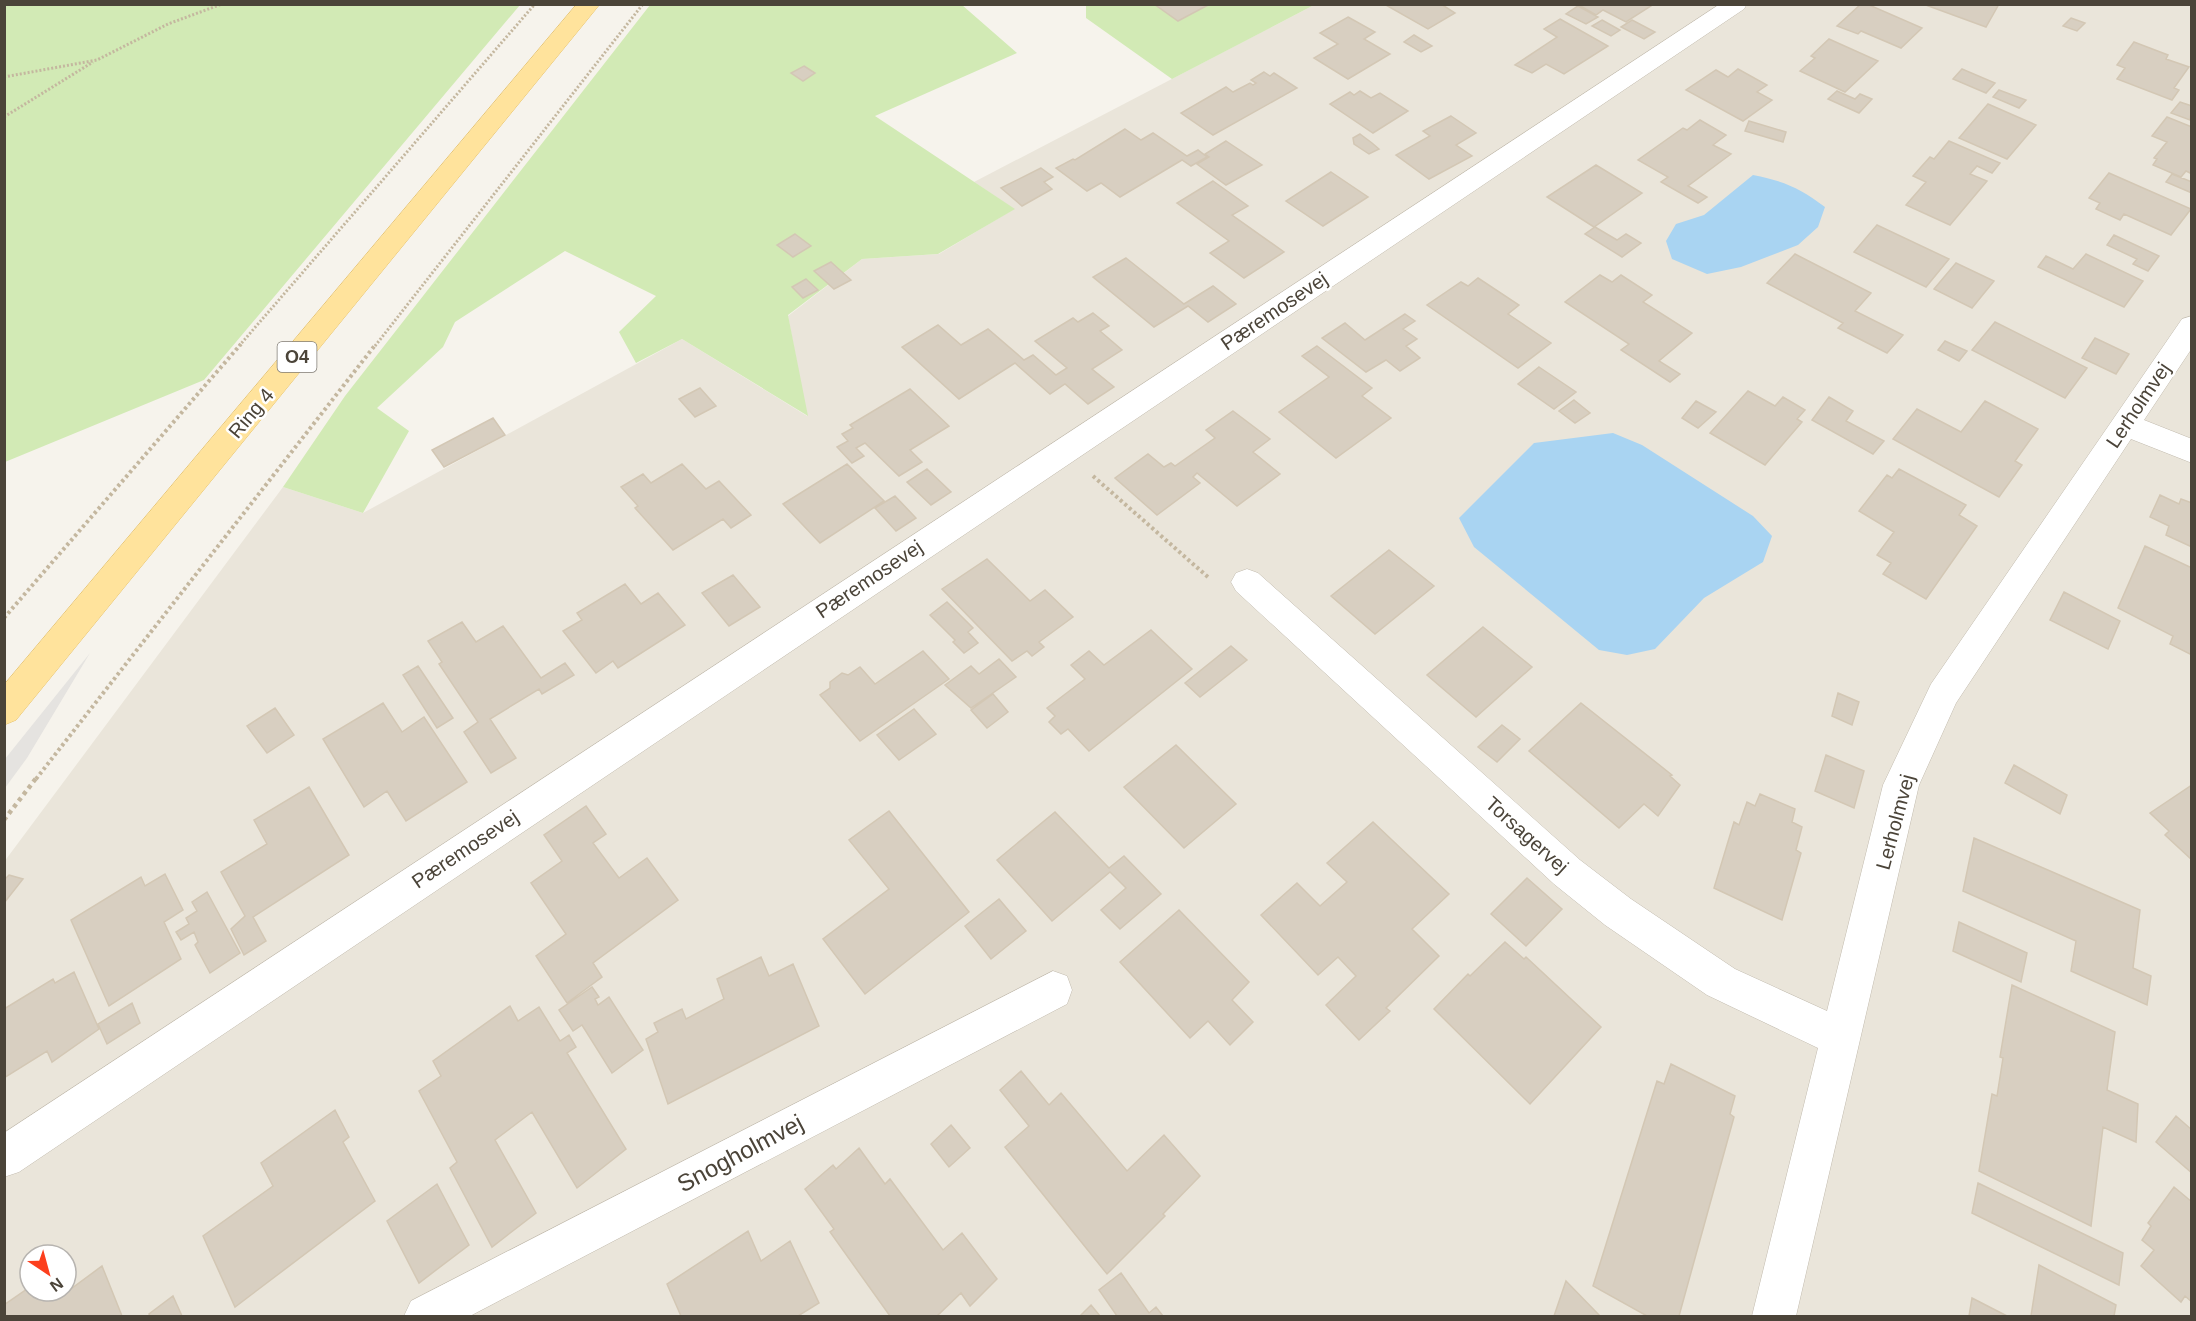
<svg xmlns="http://www.w3.org/2000/svg" width="2196" height="1321" font-family="Arial,sans-serif">
<style>
.residential{fill:#eae5da;fill-rule:evenodd}
.green{fill:#d2eab5}
.parking{fill:#e5e3e0}
.water{fill:#a9d4f2}
.building{fill:#d8cfc1;stroke:#d3c7b4;stroke-width:1.5}
.lines{fill:none;stroke-linecap:round;stroke-linejoin:round}
.street-casing{stroke:#c2bbae;stroke-width:1}
.primary-casing{stroke:#e6c16a;stroke-width:1}
.path-far2{stroke:#c4b79f;stroke-width:3;stroke-dasharray:2 2;stroke-linecap:butt}
.path-far1{stroke:#c4b79f;stroke-width:4;stroke-dasharray:3 3;stroke-linecap:butt}
.path{stroke:#c4b79f;stroke-width:4.5;stroke-dasharray:4 4;stroke-linecap:butt}
.street{fill:#fff;fill-rule:evenodd}
.primary{fill:#ffe39c;fill-rule:evenodd}
.labels{text-anchor:middle;dominant-baseline:central;stroke-width:5;stroke-linejoin:round;paint-order:stroke}
.shield{fill:#fff;stroke:#817c74;stroke-width:1.5}
.shield-label{font-size:18px;font-weight:bold;fill:#4b4439}
.street-label{font-size:20px;fill:#4b4439;stroke:#fff}
.near-street-label{font-size:24px;fill:#4b4439;stroke:#fff}
</style>
<rect width="100%" height="100%" fill="#f6f3ec"/>
<path class="residential" d="M1314,5H2191V1316H5L4,862L283,487L363,513L682,339L807,416L788,316L862,259L939,254L1014,209L974,182ZM30,1255H66V1291H30Z"/>
<path class="green" d="M5,4H520V5L204,380L5,462Z
M650,5H962L1017,53L875,116L1015,209L938,254L862,259L788,315L808,416L682,339L636,363L619,332L656,296L565,251L455,322L443,347L377,408L409,431L363,513L283,487L345,396Z
M1086,5H1314L1172,79L1086,18Z"/>
<path class="parking" d="M90,653L27,758L5,788V759Z"/>
<path class="water" d="M1753,175C1784,181 1800,188 1825,207L1818,227L1798,245L1741,267L1707,274L1672,259L1666,241L1676,224L1704,215Z
M1613,433L1642,445L1753,516L1772,536L1763,562L1704,598L1655,649L1627,655L1599,650L1474,547L1459,518L1534,443Z"/>
<path class="building" d="M1154,4H1210L1178,21Z
M1384,4H1441L1455,13L1428,29Z
M1577,4H1654L1626,22L1603,10L1596,15Z
M1861,4H1867L1922,28L1901,48L1861,31L1858,34L1837,26Z
M1923,4H1999L1986,27Z
M1578,6L1598,17L1586,24L1566,14Z
M1348,17L1375,32L1364,39L1390,54L1348,79L1314,58L1338,44L1320,33Z
M2071,18L2085,23L2077,31L2063,26Z
M1560,19L1608,46L1564,74L1546,64L1532,73L1515,65L1557,37L1544,29Z
M1602,20L1620,30L1611,36L1592,26Z
M1632,20L1655,32L1644,39L1621,27Z
M1414,35L1432,46L1421,52L1404,42Z
M1829,39L1878,61L1845,92L1800,71L1815,58L1811,56Z
M2134,42L2168,55L2166,59L2189,67L2174,88L2179,90L2172,100L2117,79L2125,68L2117,65Z
M804,66L815,73L803,81L791,73Z
M1738,69L1767,85L1757,92L1772,100L1743,121L1686,90L1716,70L1728,77Z
M1962,69L1995,83L1986,93L1953,79Z
M1264,72L1270,76L1274,73L1297,88L1213,135L1181,113L1226,87L1233,92L1250,83L1253,85L1256,83L1251,80Z
M1999,90L2026,100L2019,108L1993,97Z
M1360,91L1371,98L1380,93L1408,111L1373,133L1330,104L1350,92L1354,95Z
M1837,91L1855,99L1860,94L1872,99L1859,113L1828,99Z
M2180,102L2192,106L2190,120L2171,113Z
M1988,104L2036,125L2007,159L1959,138Z
M1451,116L1476,133L1456,145L1472,156L1429,179L1396,155L1430,136L1423,131Z
M2167,117L2192,127V174L2186,171L2181,177L2153,165L2157,159L2154,158L2167,142L2152,136Z
M1700,120L1726,135L1713,145L1731,154L1688,186L1707,197L1698,203L1661,182L1668,177L1638,160L1683,128L1687,130Z
M1749,121L1786,132L1783,142L1745,131Z
M1125,129L1141,140L1153,133L1187,156L1198,150L1207,157L1191,166L1182,160L1120,197L1101,183L1087,191L1056,168L1073,159L1075,160Z
M1360,134L1372,143L1379,149L1369,154L1354,144L1353,138Z
M1226,141L1262,165L1226,185L1197,164L1209,157L1205,154Z
M1949,141L2000,163L1992,173L1977,166L1970,174L1987,181L1950,225L1906,205L1926,182L1913,176L1930,157L1934,159Z
M1596,165L1642,193L1594,227L1547,197Z
M1041,168L1053,177L1044,182L1052,189L1022,206L1001,188Z
M1331,172L1368,197L1323,226L1286,201Z
M2109,173L2191,209L2171,235L2124,214L2120,220L2096,209L2100,203L2089,198Z
M2172,174L2192,182V193L2166,182Z
M1213,181L1248,206L1232,215L1284,252L1244,278L1210,253L1229,241L1177,203Z
M1877,225L1949,259L1926,287L1854,252Z
M1595,227L1617,240L1626,234L1641,243L1622,257L1585,234Z
M795,234L811,246L793,257L777,245Z
M2114,235L2159,256L2148,271L2133,264L2137,259L2107,245Z
M1795,254L1871,293L1855,311L1903,335L1887,353L1838,328L1843,323L1767,283Z
M2086,254L2143,281L2124,307L2038,267L2046,256L2073,269Z
M1126,258L1184,304L1213,286L1236,304L1208,322L1188,306L1154,327L1093,277Z
M831,262L851,280L834,289L814,271Z
M1956,263L1994,281L1972,308L1934,289Z
M1600,275L1612,282L1621,275L1652,295L1643,302L1692,333L1659,361L1680,374L1670,382L1621,350L1629,344L1565,302Z
M1478,278L1519,305L1508,314L1551,343L1518,368L1427,305L1461,282L1468,286Z
M806,279L818,290L803,298L792,287Z
M1093,313L1109,326L1100,331L1122,350L1092,369L1114,387L1088,404L1065,384L1050,394L1015,363L959,399L902,347L938,325L961,345L988,329L1024,360L1033,355L1056,375L1067,368L1035,341L1073,318L1078,322Z
M1405,314L1415,321L1403,329L1417,339L1406,346L1420,358L1400,371L1386,360L1366,372L1322,338L1345,323L1365,340Z
M1995,322L2087,368L2065,398L1972,350Z
M2095,338L2129,354L2116,374L2082,358Z
M1945,341L1967,351L1959,361L1938,350Z
M1317,346L1372,388L1362,396L1391,418L1336,458L1279,412L1329,377L1302,356Z
M1539,367L1576,392L1554,409L1518,384Z
M700,388L716,406L695,417L679,399Z
M910,389L949,426L910,450L922,462L899,476L865,443L856,448L864,456L852,463L837,447L848,441L842,434L853,428L850,425Z
M1748,391L1775,406L1783,397L1805,410L1797,419L1802,422L1765,465L1710,433Z
M1829,397L1853,411L1846,421L1884,441L1873,454L1812,420Z
M1574,400L1590,413L1575,423L1559,411Z
M1696,401L1716,412L1698,428L1682,418Z
M1985,401L2038,429L2015,461L2022,465L1999,497L1893,439L1917,409L1961,432Z
M1233,411L1270,439L1253,452L1280,474L1237,506L1197,473L1193,477L1200,483L1157,515L1115,478L1148,454L1164,467L1171,463L1175,466L1215,438L1206,430Z
M493,418L505,435L444,467L432,450Z
M682,464L706,489L719,481L751,515L731,528L723,519L673,550L635,508L638,506L621,487L643,474L651,483Z
M847,464L884,501L820,543L783,504Z
M927,469L951,492L931,505L907,482Z
M1899,469L1966,505L1959,515L1977,526L1926,599L1883,574L1891,563L1877,555L1894,532L1859,511L1887,475L1892,478Z
M2160,495L2179,504L2181,499L2192,503V547L2166,535L2169,526L2150,517Z
M895,496L916,518L896,531L875,508Z
M2145,546L2192,568V655L2170,644L2173,636L2118,608Z
M1389,550L1434,586L1375,634L1331,596Z
M987,559L1030,601L1045,590L1073,617L1039,642L1044,647L1032,656L1027,651L1012,661L942,589Z
M733,575L760,607L729,626L702,593Z
M625,584L641,604L658,593L685,625L618,668L613,661L596,673L563,631L582,620L577,613Z
M2064,592L2120,621L2108,649L2050,620Z
M947,602L973,628L968,632L978,643L964,653L953,642L955,640L930,615Z
M462,622L476,642L503,626L541,678L565,663L574,675L542,694L539,689L490,719L516,758L491,773L464,732L478,722L439,664L442,662L428,641Z
M1483,627L1532,667L1476,717L1427,675Z
M1151,630L1192,669L1089,751L1068,729L1061,734L1049,722L1055,716L1047,708L1085,679L1071,665L1089,651L1104,665Z
M1231,646L1247,660L1200,697L1185,683Z
M923,651L949,679L860,741L820,695L830,688V682L842,673L848,675L860,667L875,684Z
M999,659L1016,677L971,708L945,685L971,666L979,674Z
M418,666L453,718L437,728L403,675Z
M1838,693L1859,702L1852,725L1832,716Z
M993,694L1008,712L987,728L971,710Z
M383,703L402,732L424,717L467,782L406,821L387,791L364,807L323,739Z
M1581,703L1672,775L1670,776L1680,785L1658,816L1644,804L1619,828L1529,751Z
M275,708L294,735L267,753L247,726Z
M914,709L936,734L899,760L877,735Z
M1502,725L1520,739L1497,762L1478,747Z
M1176,745L1236,804L1184,848L1124,787Z
M1826,755L1864,771L1854,808L1815,791Z
M2014,765L2067,795L2060,814L2005,783Z
M2192,785V860L2165,835L2169,831L2150,813Z
M309,787L349,855L253,917L266,941L244,955L231,929L245,916L221,872L267,844L254,820Z
M1760,794L1795,809L1792,822L1802,827L1796,850L1801,853L1782,920L1714,888L1734,822L1739,825L1747,802L1755,806Z
M586,806L606,834L593,843L619,878L647,858L678,900L593,963L602,977L567,1003L536,956L566,934L531,883L562,861L544,835Z
M889,811L969,912L865,994L823,939L889,889L849,840Z
M1055,812L1109,868L1124,856L1161,894L1120,929L1101,910L1126,888L1110,872L1052,921L997,860Z
M1373,822L1449,894L1412,929L1439,956L1386,1008L1390,1011L1359,1040L1326,1005L1356,976L1338,957L1318,975L1261,915L1297,883L1320,906L1347,882L1327,863Z
M1974,838L2140,910L2133,968L2151,976L2147,1005L2071,971L2076,941L1963,891Z
M165,874L183,910L164,922L181,959L109,1006L71,920L141,877L145,886Z
M9,875L23,879L4,903V880Z
M1527,878L1562,909L1526,946L1491,914Z
M207,892L240,953L210,973L195,945L198,942L194,932L181,940L176,932L189,924L186,918L197,911L192,902Z
M999,899L1026,931L991,959L965,926Z
M1179,910L1249,982L1232,1000L1253,1022L1230,1045L1208,1021L1190,1038L1120,962Z
M1959,922L2027,953L2021,982L1953,951Z
M1505,942L1524,959L1526,957L1601,1027L1530,1104L1434,1009L1468,974L1470,976Z
M761,957L769,976L793,964L819,1026L668,1104L646,1039L658,1032L654,1023L682,1009L686,1019L724,999L717,979Z
M74,972L99,1029L52,1062L47,1051L4,1078V1009L53,979L55,983Z
M2012,985L2115,1032L2107,1090L2138,1104L2136,1142L2103,1127L2091,1226L1979,1171L1992,1094L1997,1096L2003,1058L2000,1057Z
M592,987L599,997L595,999L598,1005L609,997L643,1050L612,1073L582,1025L573,1031L559,1010Z
M132,1003L140,1023L107,1044L98,1024Z
M510,1006L518,1021L539,1007L560,1041L569,1035L576,1047L567,1053L626,1149L577,1188L532,1112L495,1140L536,1213L492,1247L450,1168L457,1162L419,1091L441,1076L433,1061Z
M1671,1064L1735,1096L1730,1114L1734,1117L1679,1316H1647L1593,1286L1657,1081L1664,1084Z
M1021,1071L1049,1105L1061,1093L1127,1171L1164,1135L1200,1176L1163,1214L1165,1216L1107,1274L1005,1147L1029,1126L1000,1090Z
M335,1110L349,1137L343,1142L375,1201L235,1307L203,1236L273,1186L261,1163Z
M2176,1116L2192,1130V1173L2156,1142Z
M951,1125L970,1148L949,1167L931,1144Z
M859,1148L885,1184L890,1179L943,1250L962,1233L997,1279L970,1306L961,1293L937,1316H890L830,1232L834,1229L805,1189L833,1165L836,1169Z
M1978,1183L2123,1253L2119,1285L1972,1213Z
M437,1184L469,1245L419,1283L387,1221Z
M2174,1187L2192,1202V1302L2185,1296L2181,1302L2141,1266L2154,1250L2142,1240L2151,1226L2148,1223Z
M748,1231L761,1261L790,1241L819,1303L798,1316H681L667,1284Z
M2039,1265L2116,1305L2114,1316H2031Z
M102,1266L122,1316H4V1305L30,1287V1291H66V1286L68,1291Z
M1121,1273L1149,1313L1156,1307L1163,1316H1117L1099,1290Z
M1566,1281L1600,1316H1554Z
M173,1296L182,1316H150L149,1314Z
M1972,1298L2007,1316H1969Z
M1091,1305L1100,1316H1080Z"/>
<g class="lines">
<defs>
<path id="street" d="M1720,4H1747L1744,9L19,1172L4,1177V1133Z
M2192,316V348L2144,420L2192,439V463L2131,439L1956,703L1919,785L1796,1316H1752L1818,1048L1707,995L1605,925L1554,884L1236,591L1231,582L1236,573L1247,569L1258,573L1580,860L1631,899L1735,969L1827,1011L1883,785L1931,684L2182,319Z
M1053,971L1067,976L1072,990L1067,1004L470,1316H404L411,1301Z"/>
<path id="primary" d="M577,4H600L16,720L4,725V685Z"/>
</defs>
<use href="#street" class="street-casing"/>
<use href="#primary" class="primary-casing"/>
<path class="path-far2" d="M4,77L97,60L168,24L222,4
M4,117L93,62
M239,346L535,4
M375,346L643,4"/>
<path class="path-far1" d="M1093,476L1209,578
M4,618L241,344
M36,779L376,344"/>
<path class="path" d="M4,820L37,777"/>
<use href="#street" class="street"/>
<use href="#primary" class="primary"/>
</g>
<g class="labels">
<rect class="shield" x="277.5" y="342" width="39" height="30" rx="4.5"/>
<g class="shield-label">
<text x="297" y="357">O4</text>
</g>
<g class="street-label">
<text transform="translate(1274 311) rotate(-34)">Pæremosevej</text>
<text transform="translate(2138 405) rotate(-56)">Lerholmvej</text>
<text transform="translate(251 413) rotate(-50)">Ring 4</text>
<text transform="translate(869 579) rotate(-34)">Pæremosevej</text>
<text transform="translate(1895 822) rotate(-75)">Lerholmvej</text>
<text transform="translate(1527 835) rotate(42)">Torsagervej</text>
<text transform="translate(465 849) rotate(-34)">Pæremosevej</text>
</g>
<g class="near-street-label">
<text transform="translate(740 1153) rotate(-28)">Snogholmvej</text>
</g>
</g>
<rect width="2196" height="1321" fill="none" stroke="#4b4439" stroke-width="12"/>
<g transform="translate(48 1273) rotate(144)"><circle r="28" fill="#ffffff" stroke="#b7b4b0" stroke-width="1.5"/>
<path d="M0-4.5L10 22L0 15L-10 22Z" fill="#fc3f1d"/>
<text y="-9" font-size="16" font-weight="bold" text-anchor="middle" fill="#4b4439">N</text>
</g>
</svg>
